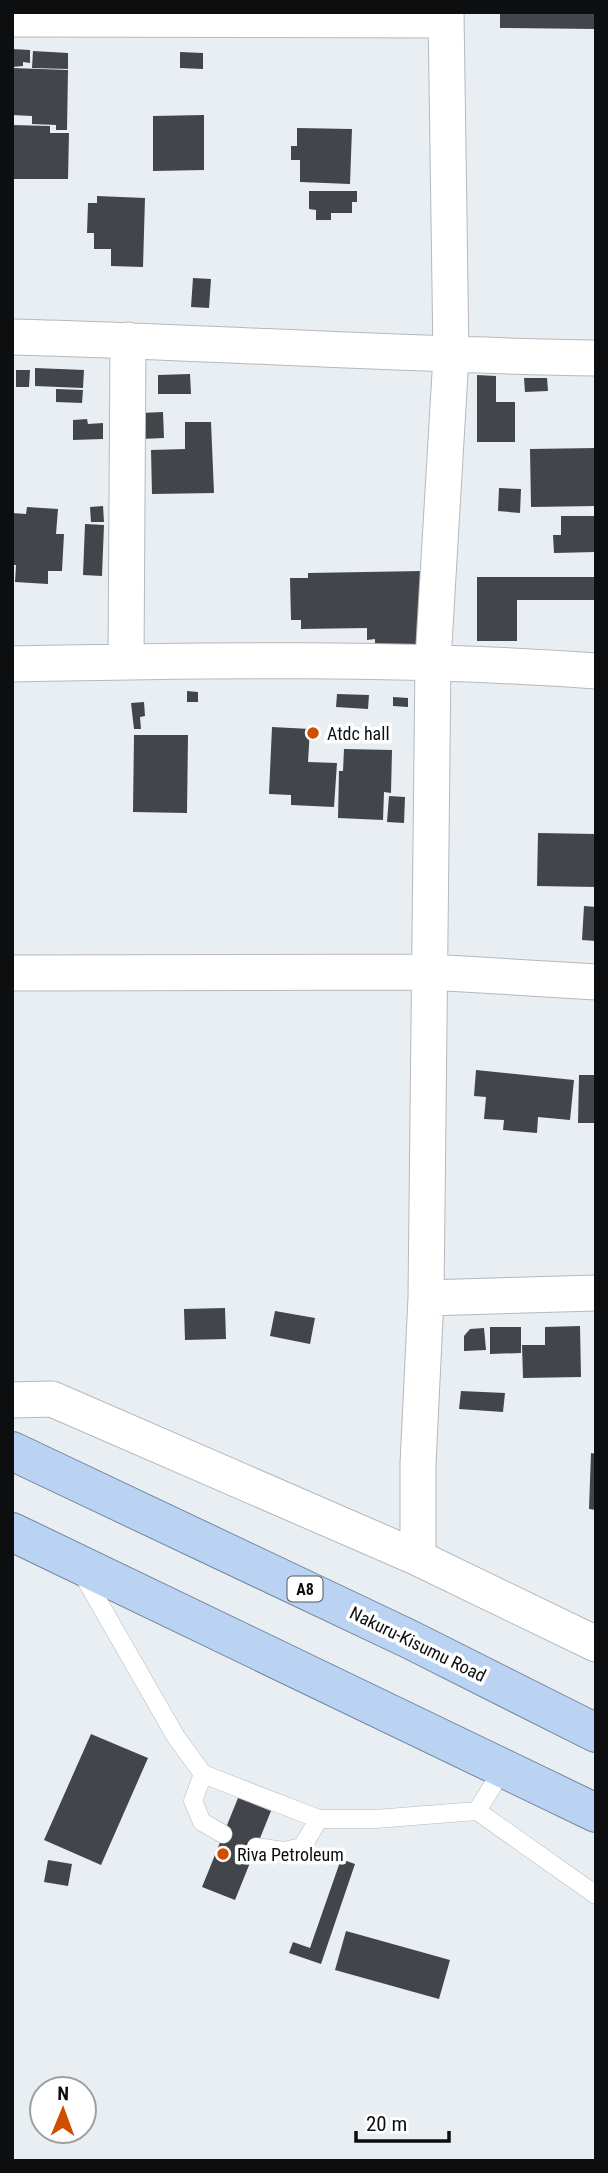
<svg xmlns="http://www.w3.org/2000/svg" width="608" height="2173" font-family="'Roboto Condensed',sans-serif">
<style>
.building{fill:#42464a}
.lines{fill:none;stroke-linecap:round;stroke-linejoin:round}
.service-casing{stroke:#b4b9be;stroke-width:19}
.minor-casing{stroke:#b4b9be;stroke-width:37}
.trunk-casing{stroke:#7187a0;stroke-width:40}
.service{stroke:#fff;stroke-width:18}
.minor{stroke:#fff;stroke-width:35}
.trunk{stroke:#bad3f2;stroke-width:38}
.poi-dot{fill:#d14d00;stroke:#fff;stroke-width:2.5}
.labels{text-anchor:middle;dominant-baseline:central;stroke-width:7;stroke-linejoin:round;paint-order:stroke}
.shield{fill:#fff;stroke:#555658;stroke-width:2}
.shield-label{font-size:16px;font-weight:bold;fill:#0c0e10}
.poi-label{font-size:18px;fill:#0c0e10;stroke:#fff;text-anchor:start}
.street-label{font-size:18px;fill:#0c0e10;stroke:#fff}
</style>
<rect width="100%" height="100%" fill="#e9eef3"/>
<path class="building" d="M500,12H596V29L500,28Z
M12,49L30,50V63L23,62V66L12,67Z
M33,51L68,53V69L32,68Z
M180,52L203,53V69L180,68Z
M12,68L68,70L67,130H56V125L32,124V116L12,115Z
M204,115V170L153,171V116Z
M12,125L50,126V133H69L68,179H12Z
M297,128L352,129L350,184L300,182V160H291V146H297Z
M309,191H357V202H352V213H331V220H316V210L309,209Z
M97,196L145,198L143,267L111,266V249H94V233H87L88,203H97Z
M193,278L211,279L209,308L191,307Z
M35,368L84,370L83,388L35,386Z
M16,370H30L29,387H16Z
M190,374L191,394H158V375Z
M477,375L496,376V402H515V442H477Z
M524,378H547L548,391L525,392Z
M56,389L83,390L82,403L56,402Z
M163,412L164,438L141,439L140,413Z
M87,419L88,424L103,423V439L73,440V420Z
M185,422H211L214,493L152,494L151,450L185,449Z
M596,448V506L531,507L530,449Z
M499,488L521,489L520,513L498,511Z
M103,506L104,522H91L90,507Z
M27,507L58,509L56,534H64L62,571H48V584L15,582L16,565H12V513L26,514Z
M561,516H596V552L554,553L553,535H561Z
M85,524L104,525L102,576L83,575Z
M423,571L424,649L375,650V639L367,640V628L301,629V620H291L290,578H308V573Z
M477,577H596V600H517V641H477Z
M187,691L198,692V702H187Z
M337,694L369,695L368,709L336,707Z
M393,697L408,698V707L393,706Z
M144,702L145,716L140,717L141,729H134L131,703Z
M272,727L310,729L308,762L337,763L334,807L291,805V795L269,794Z
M134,735H188L187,813L133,812Z
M344,749L392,750L391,793L384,792L383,820L338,818L339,771H343Z
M389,796L405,797L404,823L387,822Z
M538,833L596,834V887L537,886Z
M584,906L596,907V941L582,940Z
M476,1070L574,1080L570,1120L538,1117L537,1133L503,1130L504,1120L484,1119L486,1097L474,1096Z
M579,1075H596V1123H578Z
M225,1308L226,1339L185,1340L184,1309Z
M275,1311L315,1318L310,1344L270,1336Z
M580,1326L581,1377L523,1378L522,1345H545V1327Z
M490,1327H521V1353L490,1354Z
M484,1328L486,1350L464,1351V1336L470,1329Z
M461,1391L505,1393L503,1412L459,1409Z
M591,1453L596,1454V1510L589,1509Z
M91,1734L148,1758L101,1865L44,1840Z
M238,1798L271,1811L235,1900L202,1887Z
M341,1859L355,1864L321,1964L289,1953L293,1942L310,1948Z
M48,1860L72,1864L68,1886L44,1882Z
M346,1931L450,1960L439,1999L335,1970Z"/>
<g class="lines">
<defs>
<path id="service" d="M82,1573L176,1737L203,1774L319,1819H375L477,1811
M503,1769L477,1811L596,1895
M203,1774L193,1801L202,1822L223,1834
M256,1847L284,1851L302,1847L319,1819"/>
<path id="minor" d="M12,19L446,20
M12,337C207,342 401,355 596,358
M126,662L128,340
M12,664C207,660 402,657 596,671
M12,973L430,972L596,982
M426,1298L596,1293
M12,1400L52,1399L418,1558L596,1644
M418,1558V1464L426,1298L433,661L451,356L446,12"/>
<path id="trunk" d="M12,1451L409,1639L596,1733
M12,1532L596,1813"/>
</defs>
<use href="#service" class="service-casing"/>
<use href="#minor" class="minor-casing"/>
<use href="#trunk" class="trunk-casing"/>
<use href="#service" class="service"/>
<use href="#minor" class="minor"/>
<use href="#trunk" class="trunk"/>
</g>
<g class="poi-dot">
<circle cx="313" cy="733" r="7"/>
<circle cx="223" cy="1854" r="7"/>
</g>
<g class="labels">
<rect class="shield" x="287.5" y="1576.5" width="35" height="25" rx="5"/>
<g class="shield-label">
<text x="305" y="1589">A8</text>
</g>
<g class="poi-label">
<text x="327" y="733">Atdc hall</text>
<text x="237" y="1854">Riva Petroleum</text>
</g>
<g class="street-label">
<text transform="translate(418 1644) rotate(26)">Nakuru-Kisumu Road</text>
</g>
</g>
<rect width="608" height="2173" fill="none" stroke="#0c0e10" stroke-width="28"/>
<g transform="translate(63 2110) rotate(1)"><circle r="33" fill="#ffffff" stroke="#9e9f9f" stroke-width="2"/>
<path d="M0-5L12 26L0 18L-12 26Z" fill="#d14d00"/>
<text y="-10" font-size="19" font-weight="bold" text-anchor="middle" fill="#0c0e10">N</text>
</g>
<path d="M356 2131v10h93v-10" fill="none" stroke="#0c0e10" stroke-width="3.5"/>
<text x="366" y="2131" font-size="21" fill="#0c0e10" stroke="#ffffff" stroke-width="5" paint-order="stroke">20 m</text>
</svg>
